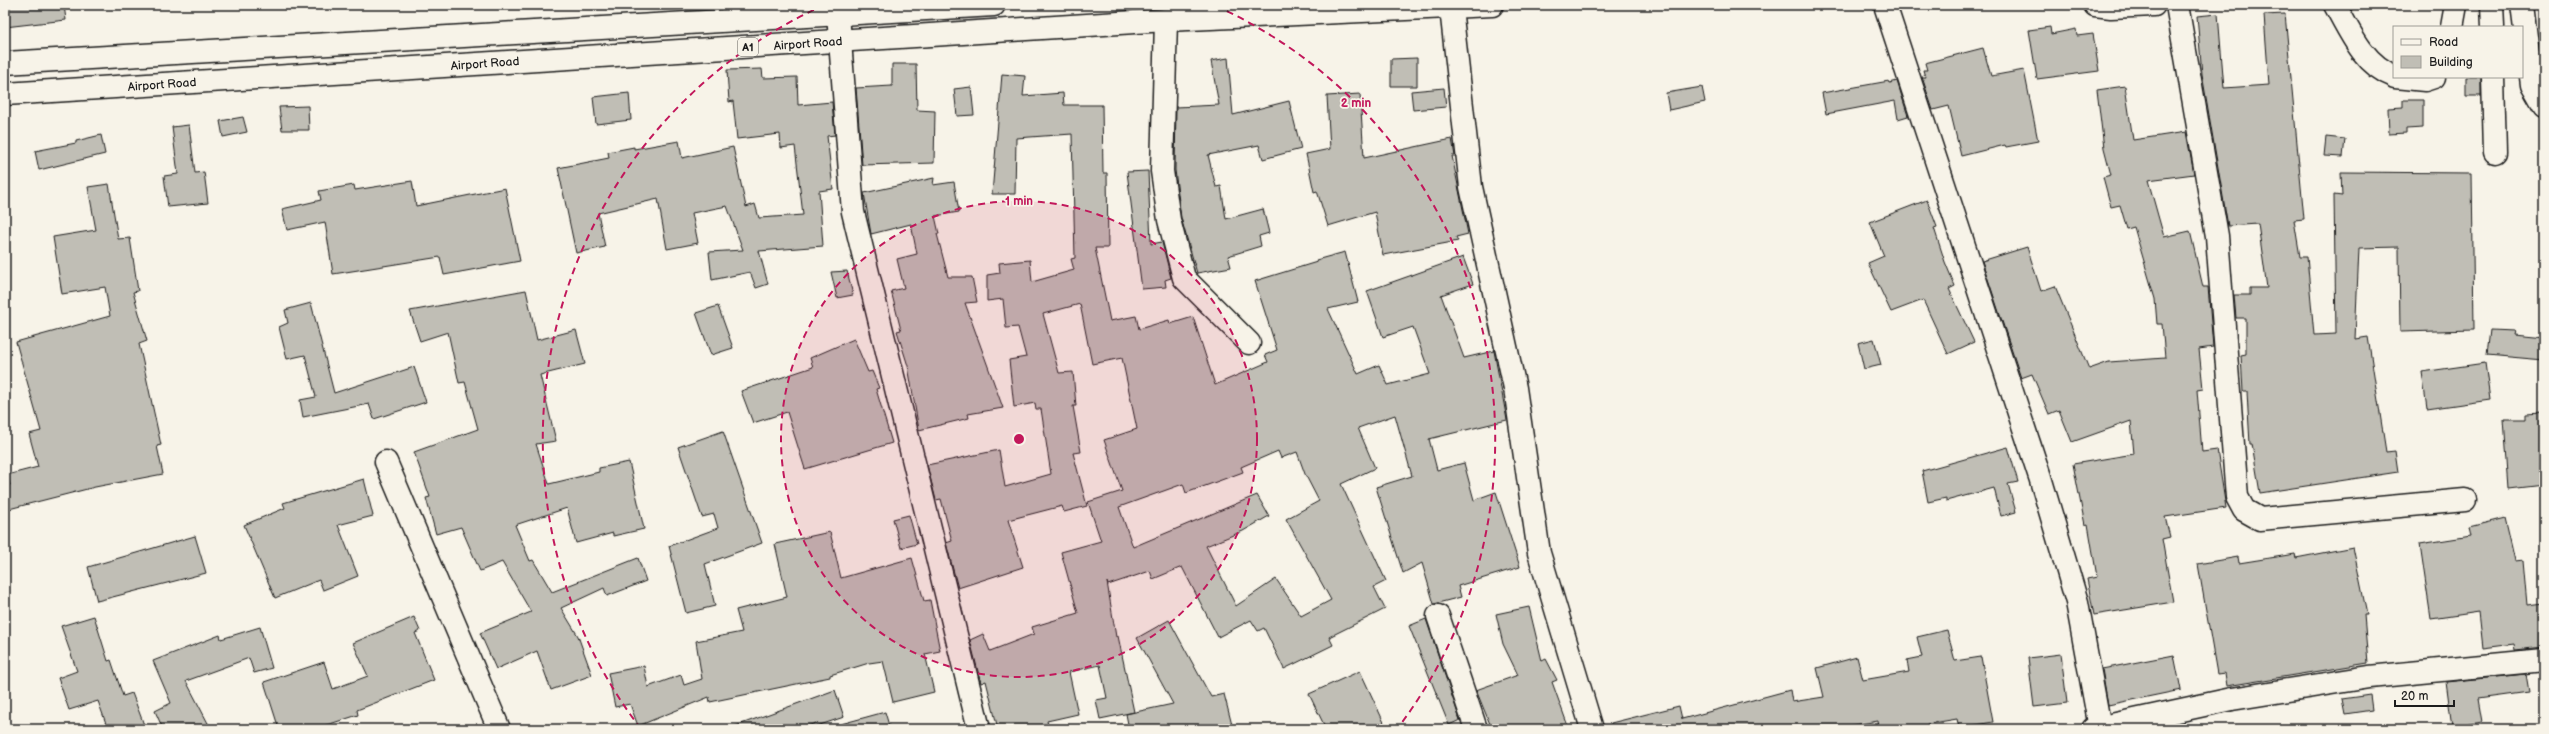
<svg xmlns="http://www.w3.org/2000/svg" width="2549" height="734" font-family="'Balsamiq Sans',sans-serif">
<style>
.building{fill:#c0beb5;stroke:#1c1c1c;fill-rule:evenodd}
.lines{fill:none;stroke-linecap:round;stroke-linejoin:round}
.minor-casing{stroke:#1c1c1c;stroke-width:25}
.highway-casing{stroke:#1c1c1c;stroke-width:25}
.minor{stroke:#f7f3e8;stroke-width:22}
.highway{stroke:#f7f3e8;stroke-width:22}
.ring{fill:none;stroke:#c2185b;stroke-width:2;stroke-dasharray:7 5}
.labels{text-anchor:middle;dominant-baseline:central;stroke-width:3.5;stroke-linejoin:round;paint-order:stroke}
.shield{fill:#f7f3e8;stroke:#5e5c59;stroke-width:1}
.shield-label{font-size:11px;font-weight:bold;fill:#1c1c1c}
.street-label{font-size:12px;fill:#1c1c1c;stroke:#f7f3e8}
.centre{fill:#c2185b;stroke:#f7f3e8;stroke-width:2}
.ring-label{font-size:12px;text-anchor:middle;font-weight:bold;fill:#c2185b;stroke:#f7f3e8;stroke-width:3.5;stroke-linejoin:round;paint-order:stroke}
</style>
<rect width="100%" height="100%" fill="#f7f3e8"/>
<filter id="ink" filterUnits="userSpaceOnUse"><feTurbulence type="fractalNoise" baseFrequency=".025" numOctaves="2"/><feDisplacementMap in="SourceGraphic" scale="8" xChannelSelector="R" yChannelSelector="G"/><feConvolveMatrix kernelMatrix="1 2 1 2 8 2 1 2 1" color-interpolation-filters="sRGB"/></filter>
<g filter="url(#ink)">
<path class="building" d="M5,5H64L66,20L5,27Z
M2218,14L2224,88L2269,85L2264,15L2285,14L2304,219L2294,220L2300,257H2307L2314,335L2336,334L2334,195L2342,196L2341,172L2472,173L2474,330L2400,332L2399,247L2359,248L2355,339L2368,337L2386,452L2395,451L2398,472L2260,493L2252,444H2250L2247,392H2243L2241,355L2246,354V318H2236L2234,295H2250V288H2267L2258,224L2228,226L2202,74L2197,16Z
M2050,27L2051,34L2076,29L2077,36L2093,34L2099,71L2037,79L2029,30Z
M1983,48L1991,76L2024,70L2038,141L2006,147L2005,145L1961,156L1949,106L1933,110L1922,77H1925L1923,70H1927L1925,63Z
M1228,58L1233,115L1289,101L1301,149L1263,159L1259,145L1208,155L1216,187L1221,186L1226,219L1263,209L1269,233L1259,236L1261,246L1228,256L1231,267L1197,273L1181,218L1175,170L1176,107L1219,105L1211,61Z
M1417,58V86H1391V59Z
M892,64H916L917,110L935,111L934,163L862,165L856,88L892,86Z
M762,69L763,78L797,77L798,105L832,102L835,135L827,136L833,189L819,191L823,246L759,251L768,284L756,288L750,272L712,280L709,252L743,250L727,206L692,213L698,243L667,249L658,199L598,213L605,247L576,253L558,168L609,158L608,152L634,147V149L679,141L682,158L733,147L746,207L755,204L759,218L803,215L795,146L781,148L780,134L737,139L733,101L729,102L727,70Z
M1002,74L1025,76L1023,96L1063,93L1064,105H1102L1103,173H1107L1108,248H1095L1110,321L1136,316L1139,329L1169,320L1170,324L1193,317L1215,385L1268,362L1265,355L1277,350L1255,281L1317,262L1316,260L1345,252L1358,302L1328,309L1358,374L1379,365L1388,385L1430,374L1413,327L1383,337L1367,291L1463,257L1473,284L1441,295L1464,358L1494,351L1507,420L1429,439L1437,470L1464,463L1474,500L1496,492L1520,567L1458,586L1461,597L1434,604L1422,563L1403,573L1376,487L1412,476L1395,415L1358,428L1375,468L1341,484L1386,581L1374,587L1385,609L1329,637L1333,645L1284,669L1264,628L1258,631L1251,620L1218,637L1182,567L1153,579L1150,571L1108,585L1107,582L1116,637L1118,636L1134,712L1100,719L1096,700L1107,698L1100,665L1069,672L1078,714L1047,721L1049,729H998L986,681L981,683L970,640L983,634L990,651L1034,634L1032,627L1078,613L1061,552L1101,541L1088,502L1122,491L1104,440L1137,429L1122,358L1092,364L1080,304L1043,314L1059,373L1073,372L1076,406H1073L1081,452L1073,453L1087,506L1064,512L1062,506L1008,520L1023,567L958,588L946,543L952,541L941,499L936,500L927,465L999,450L1005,487L1051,474L1041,409H1036L1035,403L1014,407L1009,360L1026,357L1018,327L1006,328L1003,299L987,301V275L1000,273L999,263L1030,260L1032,282L1074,270L1071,259L1075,258L1072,134L1016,138L1015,194H992ZM1278,451L1281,458L1297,452L1305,474L1319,501L1286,519L1331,600L1301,616L1276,579L1236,606L1206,546L1243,531L1269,516L1257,495L1133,547L1119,507L1183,484L1186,493L1243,472L1241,467Z
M2466,77H2481V96H2466Z
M1889,81L1890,83L1897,81L1908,116L1898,119L1895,101L1826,114L1822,93Z
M2125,86L2133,140L2186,132L2194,174L2148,180L2164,237L2190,231L2203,287H2208L2213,347L2199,349L2203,389L2197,390L2202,452L2217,450L2226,508L2165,517L2170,537L2162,539L2173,602L2094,615L2087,579L2097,577L2088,524L2085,525L2073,464L2134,454L2131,421L2072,442L2059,410L2049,414L2032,374L2021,378L1982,261L2027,247L2041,291L2055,286L2089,369L2109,362L2165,358L2162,324H2157L2155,299L2134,227L2127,229L2120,205L2111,207L2103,177L2111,175L2104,148L2097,90Z
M971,87L974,115L957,116L954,89Z
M1702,87L1705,102L1669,110L1666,93Z
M1444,88L1446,107L1413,110L1411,91Z
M629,93L631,120L596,124L593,97Z
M1360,94L1364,158L1452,139L1455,156H1452L1468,234L1456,237L1458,241L1383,255L1375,212L1328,226L1317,191L1314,192L1306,154L1330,149L1327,96Z
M2403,100H2423V128L2406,129V133L2389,134L2388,108L2403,107Z
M308,106L309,130H282L279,107Z
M243,117L247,132L223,137L220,121Z
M189,125L195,173L204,172L208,203L168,207L164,176L178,174L172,127Z
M101,135L105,154L39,170L35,151L76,143V141Z
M2326,137L2345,139L2343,157L2324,156Z
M1148,171L1151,244L1162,242L1171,278L1165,280L1166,287L1142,289L1127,172Z
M934,178L933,185L954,182L959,212L935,216L939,234H937L948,277H972L977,302L965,303L1003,408L968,414L969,418L919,430L908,366L897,331L901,330L891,291L904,288L897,259L917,254L911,224L871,234L864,193Z
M412,181L416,206L505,188L520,261L444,275L440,257L333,274L325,222L287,230L282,209L321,200L319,191L354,185L355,190Z
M109,184L118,239L130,238L138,291L133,292L147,341L139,344L161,445L157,446L163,474L95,487L5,510V487L10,485L7,475L38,467L29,434L41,431L16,342L110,316L105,287L62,294L53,237L96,230L88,187Z
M1927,200L1937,227L1934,228L1945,262L1955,286L1949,289L1974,342L1948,354L1923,300L1891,312L1868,263L1884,256L1870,222Z
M847,271L853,295L837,298L831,272Z
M526,290L537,340L576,330L585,364L540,375L556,441L536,444L549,484L599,472V468L629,462L644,529L613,536V533L576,543L567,508L515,525L530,561L533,560L552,592L638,558L646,581L607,596L604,588L561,608L578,636L592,675L551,690L537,651L496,669L480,633L531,612L502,562L480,571L461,527L436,534L426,498L430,497L414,452L478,429L465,382L459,383L448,332L420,341L410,311Z
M311,303L334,393L414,367L426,402L374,419L369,404L303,417L300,400L316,397L305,355L287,359L279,327L288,323L285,310Z
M718,306L733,348L711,355L696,313Z
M2490,330L2514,331L2513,335L2544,338V360L2487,355Z
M854,339L868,372L872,371L879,388L876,389L892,443L805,469L787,412L753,423L741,391L813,367L810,358Z
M1874,339L1881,365L1864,369L1858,343Z
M2485,363L2490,400L2427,409L2422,372Z
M2544,413V485L2509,489L2504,419H2526V414Z
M723,431L762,543L705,564L715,606L686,613L669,546L718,528L714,514L702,517L678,447Z
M2008,447L2018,482L2008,484L2016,512L2001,516L1994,488L1946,501V498L1928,502L1922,471Z
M364,479L373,516L338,525L358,576L323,590L319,580L275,598L244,525L285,508L283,503Z
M909,515L917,544L901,548L893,519Z
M2505,518L2515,561L2524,560L2528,605L2544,603V647L2515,650L2514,644L2483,648L2479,612L2431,619L2420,544L2471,536L2469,527Z
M830,532L841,578L912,558L924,601L930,600L940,651L925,654L934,692L893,702L883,661L869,663L830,675V677L710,702L709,697L638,726L630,704L615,707L608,673L644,666L648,687L681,675L684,685L702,679L696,641L742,632L736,610L787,597L775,544Z
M195,536L206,573L97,601L88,567Z
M2353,547L2367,615H2364L2368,663L2227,686L2225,673L2217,674L2198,564L2238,557L2239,563L2295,554L2296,558Z
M1529,607L1542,661L1546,659L1557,680L1552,682L1569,729H1492L1476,690L1518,675L1503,644L1496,614Z
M94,616L108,661L111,660L123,696L132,693L144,725L133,729H108L98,701L69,710L58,678L77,671L61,626Z
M414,617L420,631L415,633L434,680L357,710L358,715L314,729H279L264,682L324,662L333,689L368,676L353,643Z
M1426,619L1460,720L1449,725L1409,626Z
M1169,620L1211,697L1224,694L1233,729H1129L1126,714L1173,704L1137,638Z
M260,627L272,668L254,673L249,658L186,681L211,729H163L155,711L171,703L153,661L220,635L221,639Z
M1947,630L1955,661L1981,657L1993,722L1959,728L1957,719L1927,724L1928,729H1879L1878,721L1831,729H1612L1611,723L1679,706L1682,719L1790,690L1792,702L1824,697L1817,668L1857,657L1863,680L1909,672L1907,660L1922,657L1917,637Z
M2061,654L2067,703L2034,707L2028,658Z
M2174,655L2181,690L2108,705L2102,669Z
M1360,671L1387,729H1326L1309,694Z
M2526,674L2529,692L2478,699L2482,722L2452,727L2446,682Z
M835,690L844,717L817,726L816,723L798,729H733V727Z
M2370,695L2372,710L2345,714L2342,699Z
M885,712L890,729H842L841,724Z"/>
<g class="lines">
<defs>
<path id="minor" d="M1885,5L2040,477L2077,602L2100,728
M2177,5L2217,236L2237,497L2244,510L2260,519L2465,500
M2335,5C2350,32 2364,65 2394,76
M2492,5L2493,27
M2522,5L2532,85L2544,106
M1451,8L1471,187L1515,388L1539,553L1592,729
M838,14L853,212L979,729
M1166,20L1162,171L1169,220L1184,278L1249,343
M2452,27L2456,5
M2395,77L2425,80L2434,77
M2493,77L2495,152
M386,462L499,729
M1438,616L1476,729
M2093,729L2232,699L2369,677L2544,660"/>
<path id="highway" d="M2095,5L2111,7L2154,5
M5,63L994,5
M5,94L1166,20L1492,5"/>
</defs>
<use href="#minor" class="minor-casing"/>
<use href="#highway" class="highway-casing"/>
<use href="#minor" class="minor"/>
<use href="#highway" class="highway"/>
</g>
</g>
<circle cx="1019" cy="439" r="238" fill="#c2185b" fill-opacity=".12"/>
<g class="ring">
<circle cx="1019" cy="439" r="238"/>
<path d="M641 729A476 476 0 0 1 822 6M1216 6A476 476 0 0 1 1397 729"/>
</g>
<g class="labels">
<rect class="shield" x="738" y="38" width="20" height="18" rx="3"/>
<g class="shield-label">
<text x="748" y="47">A1</text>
</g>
<g class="street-label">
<text transform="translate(808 44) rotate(-4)">Airport Road</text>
<text transform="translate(485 64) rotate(-4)">Airport Road</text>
<text transform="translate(162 85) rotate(-4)">Airport Road</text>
</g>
</g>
<circle cx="1019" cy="439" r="6" class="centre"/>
<g class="ring-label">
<text x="1356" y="107">2 min</text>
<text x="1019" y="205">1 min</text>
</g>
<rect width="2549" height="734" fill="none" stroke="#f7f3e8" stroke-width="20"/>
<rect x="10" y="10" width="2529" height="714" fill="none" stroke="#1c1c1c" stroke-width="1.5" filter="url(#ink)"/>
<rect x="2393" y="26" width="130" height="52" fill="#f7f3e8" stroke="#9f9d96"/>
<rect x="2401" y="39" width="20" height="6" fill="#f7f3e8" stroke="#9f9d96"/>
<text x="2429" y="46" font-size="12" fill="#1c1c1c">Road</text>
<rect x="2401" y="56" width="20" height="12" fill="#c0beb5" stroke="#9f9d96"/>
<text x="2429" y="66" font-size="12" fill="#1c1c1c">Building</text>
<path d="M2395 700v6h59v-6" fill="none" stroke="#1c1c1c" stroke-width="2"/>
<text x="2401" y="700" font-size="12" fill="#1c1c1c" stroke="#f7f3e8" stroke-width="3" paint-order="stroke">20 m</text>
</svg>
